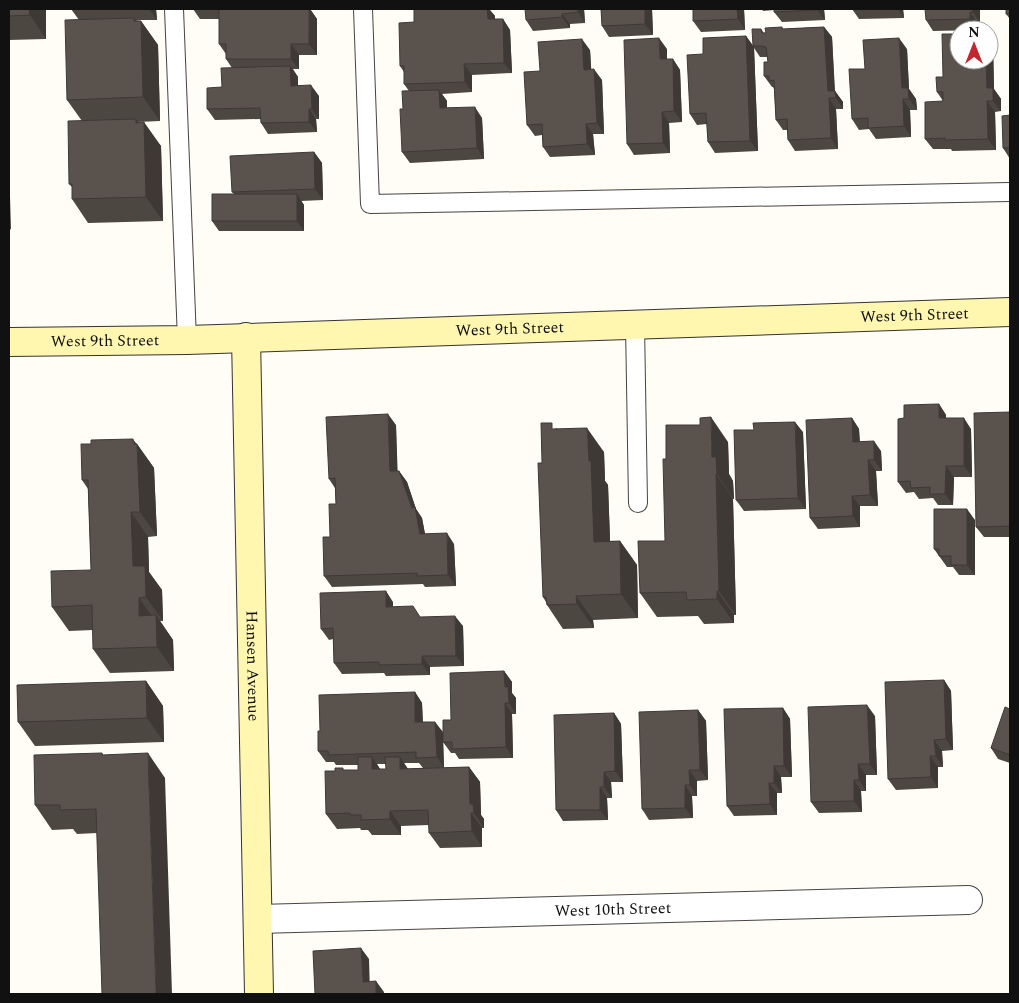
<svg xmlns="http://www.w3.org/2000/svg" width="1019" height="1003" font-family="Spectral,serif">
<style>
.lines{fill:none;stroke-linecap:round;stroke-linejoin:round}
.lane-casing{stroke:#444;stroke-width:20}
.street-casing{stroke:#444;stroke-width:30}
.secondary-casing{stroke:#333;stroke-width:30}
.lane{stroke:#fff;stroke-width:18}
.street{stroke:#fff;stroke-width:28}
.secondary{stroke:#fff6b0;stroke-width:28}
.wall{fill:#4d4742;fill-rule:evenodd}
.shaded-wall{fill:#3f3936}
.building{fill:#5a524d;stroke:#3f3936}
.labels{text-anchor:middle;dominant-baseline:central;stroke-width:5;stroke-linejoin:round;paint-order:stroke}
.street-label{font-size:16px;fill:#111;stroke:#fff}
</style>
<rect width="100%" height="100%" fill="#fffdf5"/>
<g class="lines">
<defs>
<path id="lane" d="M174,9L187,340
M363,9L370,204L1010,192
M635,324L638,503"/>
<g id="street">
<path id="s1" d="M258,919L968,900"/>
</g>
<g id="secondary">
<path id="s2" d="M246,337L259,994"/>
<path id="s3" d="M9,342L187,340L1010,312"/>
</g>
</defs>
<use href="#lane" class="lane-casing"/>
<use href="#street" class="street-casing"/>
<use href="#secondary" class="secondary-casing"/>
<use href="#lane" class="lane"/>
<use href="#street" class="street"/>
<use href="#secondary" class="secondary"/>
</g>
<path class="wall" d="M9,9H46V39L9,40Z
M71,9H156L157,20H135L141,21L158,45L160,121L138,122L161,146L163,221L88,223L72,199V187L69,184L82,121L67,100L79,20Z
M193,9H310L317,19V55H299V69H293L298,77V85L319,96V119H316L317,132L268,134L261,123V119L215,120L207,109L222,87L232,68L226,59V54L219,44V19H200Z
M487,9H489L495,16V19H503L510,30L512,73L472,75V92L442,94L447,101V108L482,118L484,159L410,163L402,152L403,109L409,91L404,84V72L400,66L414,22Z
M584,9L585,23L570,24V28L533,31L526,20Z
M601,9H652L653,35L609,37L602,26Z
M693,9H744L745,30L701,32L693,21Z
M762,9H824L825,20L782,22L774,12V10L763,11Z
M852,9H903L904,18L859,19Z
M980,9V23H977V30L933,31L926,20Z
M1010,9V19L1006,14Z
M782,27L783,29L824,27L832,37L835,91L843,102V109H836L838,149L795,151L788,140L787,130H783L776,120L774,89L773,87H772L764,76L768,62L767,57H760L754,48L758,151L715,153L708,142L707,124L697,125L690,114L703,54L746,36L753,46L761,29L764,33Z
M993,44L994,89L1001,99V111L995,112L996,150L952,151L951,149H933L925,139L943,101L937,92L943,77Z
M667,49V59H673L680,70L682,122L669,123L670,153L634,155L627,144Z
M907,49L909,89L916,99L917,110H910L911,137L876,139L869,129L859,130L852,119L865,69Z
M590,50L591,69L602,80L604,134H593L595,155L550,157L543,147L542,135L535,136L527,125L540,71Z
M1010,115V159L1003,148Z
M314,152L322,163L323,200L301,201L304,205V231H219L212,221L234,194L232,192Z
M939,404L946,415V418L971,429L972,477H954L953,505H938L933,498L919,499L914,492L906,493L898,482Z
M1010,412V537H984L976,527Z
M852,418L859,429L860,442L881,451L882,471H876L878,506H860V527L818,529L810,518Z
M396,425L397,471H399L407,482L416,509L422,518L425,534L454,544L456,586L425,587L423,584L332,587L324,576L336,504L335,488L329,479Z
M556,428L604,452L605,481L608,485L610,541H620L637,565L638,618L593,620L594,628L563,629L547,605L546,602L543,597L542,463Z
M754,430L803,432L806,509L744,511L736,500Z
M728,442L729,474L733,481L734,499H733L736,615H734V623L704,624L698,616L657,617L640,593L665,541L666,459Z
M136,444H137L154,468L157,536L148,537L149,572L162,590L163,621H160L173,640L174,671L110,673L93,649V630L69,631L52,607L91,570L88,489L82,480Z
M975,520V575H959L953,567H947L934,549Z
M393,602V607L420,617L463,626L464,666L430,667V675L386,676L384,673L342,674L334,663L333,639L329,640L321,629Z
M504,671L512,682V693L516,698V714H512L513,758L459,759L455,753H451L443,742L444,768L469,767L480,782L481,815L484,819V828H482V847L440,848L429,833V825L401,826V835H372L368,830H361L360,828L337,829L326,814L345,770H358V765H336L334,762H326L318,751L320,731L415,692L422,703L423,722H435L443,732L451,720ZM404,763H419L423,768L408,769ZM377,764H386V769H380Z
M944,680L951,691L953,750L942,751L943,767H938V788L896,790L888,779Z
M146,681L163,706L164,742L35,746L18,722Z
M783,708L790,719L792,777H781L782,793H777V815L734,816L727,806Z
M1010,709V763L998,759L991,748Z
M698,710L706,721L708,780L697,781V796H692L693,818L649,820L642,809Z
M614,713L621,724L623,782H611L612,798H607L608,820L563,821L556,810Z
M875,716L877,775H866V791H861L862,812L819,813L811,802Z
M102,753L103,755L165,778L97,833L77,834L73,829L52,830L35,805Z"/>
<path class="shaded-wall" d="M29,9H46V39L30,15Z
M149,9H156L157,20Z
M310,9L317,19V55L309,44Z
M487,9H489L495,16V30L488,19Z
M578,9H584L585,23L578,12Z
M645,9H652L653,35L645,24Z
M737,9H744L745,30L738,19Z
M817,9H824L825,20L817,10Z
M898,9H903L904,18Z
M972,9H980V23L973,12Z
M970,12L977,23V30L970,19Z
M562,14L570,24V28L562,17Z
M134,18L142,30L141,21L158,45L160,121L143,97Z
M503,19L510,30L512,73L504,63Z
M824,27L832,37L835,98L828,91Z
M746,36L754,47L758,151L750,141Z
M659,38L667,49V70L660,59Z
M899,38L907,49L909,89L916,99L917,110L902,88Z
M989,38L993,44L994,89L1001,99V111L993,101L987,88L986,60H989Z
M582,39L590,50L592,81L584,70Z
M291,44L299,55V69L291,59Z
M673,59L680,70L682,122L674,111Z
M464,64L472,75V92L465,82Z
M290,66L298,77V96L291,86Z
M594,69L602,80L604,134L597,123Z
M311,85L319,96V119L312,109Z
M439,90L447,101V119L440,108Z
M835,91L843,102V109L836,98Z
M829,98L836,109L838,149L831,138Z
M903,99L910,110L911,137L904,126Z
M987,101L995,112L996,150L988,139Z
M475,107L482,118L484,159L477,148Z
M309,109L316,119L317,132L309,122Z
M662,112L669,123L670,153L663,143Z
M136,119L144,131V122L161,146L163,221L146,197Z
M586,124L593,134L595,155L587,144Z
M314,152L322,163L323,200L315,189Z
M9,163L11,230L9,227Z
M297,194L304,205V231L297,221Z
M939,404L946,415V429L939,418Z
M388,414L396,425L398,482L390,471Z
M711,417L728,442L729,474L733,481L734,499L717,474L712,457Z
M852,418L859,429L860,453L853,442Z
M964,418L971,429L972,477L964,466Z
M795,422L803,432L806,509L798,498Z
M587,428L604,452L605,481L608,485L611,566L594,542Z
M133,439L138,446L137,444L154,468L157,536L140,512Z
M874,441L881,451L882,471L874,460Z
M868,460L876,471L878,506L870,495Z
M946,466L954,477L953,505L945,494Z
M399,471L407,482L416,509L422,518L427,545L420,534L412,508Z
M716,474L733,499L736,615L719,591Z
M852,496L860,506V527L853,516Z
M967,509L975,520V575L967,565Z
M131,512L148,537L149,572L162,590L163,621L146,597L133,566Z
M447,533L454,544L456,586L448,575Z
M620,541L637,565L638,618L621,594Z
M386,591L393,602V618L386,607Z
M717,591L734,615V623L717,599Z
M576,596L593,620L594,628L577,604Z
M139,598L156,622L139,616Z
M156,615L173,640L174,671L157,647Z
M455,616L463,626L464,666L456,656Z
M422,656L430,667V675L422,664Z
M504,671L512,682V693L516,698V714L509,703L505,687Z
M944,680L951,691L953,750L946,739Z
M146,681L163,706L164,742L147,718Z
M415,692L422,703L423,733L415,722Z
M505,703L512,714L513,758L506,747Z
M867,705L875,716L877,775L870,764Z
M783,708L790,719L792,777L784,766Z
M698,710L706,721L708,780L700,770Z
M614,713L621,724L623,782L615,771Z
M435,722L443,733L444,768L437,757Z
M934,740L942,751L943,767L936,756Z
M148,753L165,778L172,994H156Z
M930,756L938,767V788L931,777Z
M372,757L382,772L372,769Z
M400,757L410,772L400,769Z
M858,764L866,775V791L859,780Z
M774,766L781,777L782,793L774,783Z
M469,767L480,782L481,815L484,819V828L474,813L470,804Z
M689,770L697,781V796L690,785Z
M604,772L611,782L612,798L604,787Z
M854,780L861,791L862,812L854,801Z
M769,783L777,793V815L770,804Z
M685,785L692,796L693,818L685,808Z
M600,787L607,798L608,820L600,810Z
M390,811L401,826V835L390,819Z
M471,813L482,828V847L472,831Z
M361,948L369,959L370,993L363,982Z
M376,981L384,992V994H376Z"/>
<path class="building" d="M9,9H29L30,15L9,16Z
M219,9H309V44H291V59H226V44H219Z
M414,9H487L488,19H503L504,63L464,64L465,82L404,84V66H400L399,23L414,22Z
M525,9H578V12L562,14V17L526,20Z
M601,9H645V24L602,26Z
M693,9H737L738,19L693,21Z
M774,9H817V10L774,12Z
M925,9H972L973,12H970V19L926,20Z
M1006,9H1010V13L1006,14Z
M134,18V21H141L143,97L67,100L65,20Z
M782,27V29L824,27L828,91H835L836,98H829L831,138L788,140L787,119L776,120L774,80L769,81V76H764V62H768L766,47H763V46H753L752,29H761L762,33H766L765,28Z
M942,34H959V60H986L987,88H993V101H987L988,139L945,140V138L925,139V102L943,101V92H937L936,77H943Z
M746,36L750,141L708,142L706,113L690,114L687,55L703,54V38Z
M659,38L660,59H673L674,111L662,112L663,143L627,144L624,40Z
M899,38L902,88H908L909,99H903L904,126L868,128V118L852,119L849,69H865L863,40Z
M582,39L584,70L594,69L597,123L586,124L587,144L543,147L542,124L527,125L524,72L540,71L538,42Z
M290,66L291,86L311,85L312,109H309V122L261,123L260,108L207,109V88L222,87L221,68Z
M439,90L440,108L475,107L477,148L402,152L400,109H403L402,91Z
M1010,115V148H1003L1002,116Z
M136,119V123L144,122L146,197L72,199V184H69L68,121Z
M314,152L315,189L232,192L230,156Z
M212,194H297V221H212Z
M939,404V418H964V466H946L945,494H930V487L911,488L910,481L898,482V419L904,418V405Z
M1010,412V526L976,527L974,413Z
M388,414L390,471H399L412,508L415,507L420,534L447,533L448,575L417,576V573L324,576L323,537H330L329,504H336L335,478L329,479L326,417Z
M711,417L712,457H716L717,474H716L719,591H717V599L687,600L686,592L640,593L638,541H665L663,459H666V425H700V418Z
M852,418L853,442L874,441V460H868L870,495L852,496L853,516L810,518L806,420Z
M795,422L798,498L736,500L734,430H754L753,423Z
M541,423H552V429L587,428L589,461H591L594,542L620,541L621,594L576,596L577,604L547,605L546,597H543L538,463H542Z
M133,439V444H137L140,512H131L133,566H145L146,597L139,598V616L156,615L157,647L93,649L92,605L52,607L51,571L91,570L88,480H82L81,444H91V440Z
M934,509H967V565H951V556H939V549H934Z
M386,591V607L413,606L420,617L455,616L456,656H422V664L379,665V662L334,663L333,628L321,629L320,593Z
M504,671L505,687H508L509,703H505L506,747L452,749V742H443V720H451L450,673Z
M944,680L946,739L934,740L936,756H930L931,777L888,779L885,682Z
M146,681L147,718L18,722L17,685Z
M415,692V722H435L437,757L416,758V752L329,755L328,751H318V731H320L319,695Z
M867,705L870,764H858L859,780H854V801L811,802L808,707Z
M1005,707L1010,709V755L991,748Z
M783,708L784,766H774V783H769L770,804L727,806L724,709Z
M698,710L700,770H689L690,785H685V808L642,809L639,712Z
M614,713L615,771L604,772V787H600V810H556L554,715Z
M102,753V755L148,753L156,994H102L96,809L60,810V805H35L34,755Z
M358,757H372V769H386L385,757H400V769L469,767L470,804H473L474,813H471L472,831L429,833L428,810L390,811V819L361,820V815H350V813L326,814L325,771H335V768H343V770H358Z
M361,948L363,982L376,981V994H315L313,951Z"/>
<g class="labels">
<g class="street-label">
<text stroke="none"><textPath href="#s3" startOffset="906">West 9th Street</textPath></text>
<text stroke="none"><textPath href="#s3" startOffset="501">West 9th Street</textPath></text>
<text stroke="none"><textPath href="#s3" startOffset="96">West 9th Street</textPath></text>
<text stroke="none"><textPath href="#s2" startOffset="329">Hansen Avenue</textPath></text>
<text stroke="none"><textPath href="#s1" startOffset="355">West 10th Street</textPath></text>
</g>
</g>
<rect width="1019" height="1003" fill="none" stroke="#111111" stroke-width="20"/>
<g transform="translate(974 45)"><circle r="24" fill="#ffffff" stroke="#a0a0a0"/>
<path d="M0-4L9 19L0 12L-9 19Z" fill="#c4262e"/>
<text y="-8" font-size="14" font-weight="bold" text-anchor="middle" fill="#111111">N</text>
</g>
</svg>
